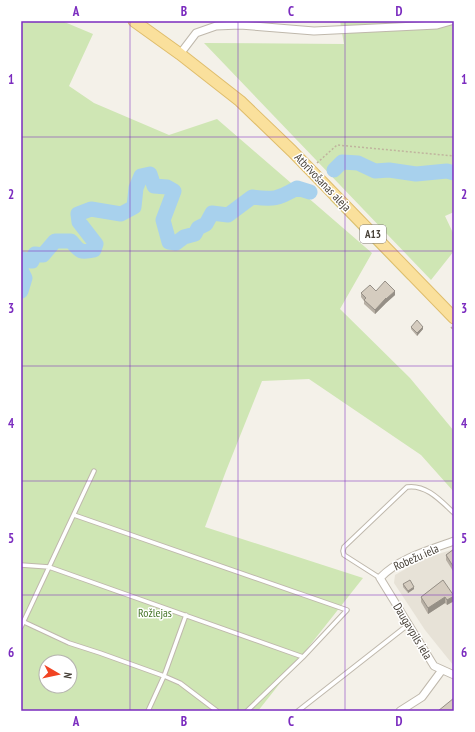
<svg xmlns="http://www.w3.org/2000/svg" width="475" height="732" font-family="'PT Sans Narrow',sans-serif">
<style>
.residential{fill:#e7e2d7}
.green{fill:#cfe6b4;fill-rule:evenodd}
.lines{fill:none;stroke-linecap:round;stroke-linejoin:round}
.river{stroke:#a8d1ed;stroke-width:15}
.service-casing{stroke:#bfb8ac;stroke-width:5.5}
.minor-casing{stroke:#bfb8ac;stroke-width:9}
.primary-casing{stroke:#dfbd6c;stroke-width:13}
.path{stroke:#c0b49e;stroke-width:1.5;stroke-dasharray:2 2;stroke-linecap:butt}
.service{stroke:#fff;stroke-width:3.5}
.minor{stroke:#fff;stroke-width:7}
.primary{stroke:#fae09c;stroke-width:11}
.wall{fill:#b7afa4}
.shaded-wall{fill:#958f86}
.building{fill:#d5ccbf;stroke:#958f86}
.grid{fill:none;stroke:#7b2cbf;stroke-width:1;stroke-opacity:0.55}
.labels{text-anchor:middle;dominant-baseline:central;stroke-width:3;stroke-linejoin:round;paint-order:stroke}
.shield{fill:#fff;stroke:#7e7a74;stroke-width:1}
.shield-label{font-size:11px;font-weight:bold;fill:#474138}
.street-label{font-size:12px;fill:#474138;stroke:#fff}
.park-label{font-size:12px;fill:#48772d;stroke:#fff}
.neatline{fill:none;stroke:#7b2cbf;stroke-width:1.5}
.grid-label{font-size:13px;text-anchor:middle;font-weight:bold;fill:#7b2cbf}
</style>
<rect width="100%" height="100%" fill="#f4f1e9"/>
<path class="residential" d="M454,549V666L425,630L394,583L395,575L423,559Z"/>
<path class="green" d="M44,21H62L93,34L69,86L94,103L169,135L217,119L372,253L340,309L410,378L454,431V492L421,455L309,379L262,381L226,471L205,527L363,578L258,711H21V23ZM46,662H70V686H46Z
M340,21H454V212L445,216L454,235V251L431,280L204,43L344,44Z
M330,197L407,276L408,280L330,200Z"/>
<g class="lines">
<path class="river" d="M334,170L342,162L358,163L375,171L389,170L416,174L447,171L454,173
M21,259L32,261L35,254L43,255L55,241H71C80,252 81,253 94,250L96,244L79,222L78,214L91,209L121,214L134,207L136,188L141,176L150,174L154,186L167,187L174,191L163,220L169,242L176,243L184,237L195,234L198,228L206,224L212,213L228,215L252,197C273,200 278,199 297,188L310,192
M21,270L25,278L21,291"/>
<defs>
<path id="service" d="M74,515L347,610L303,657L247,711
M21,565L49,567L303,657
M380,578L344,555L343,551L344,547L407,487C426,484 441,501 454,513
M24,622L69,643L100,653L164,676L180,683L217,711
M21,627L94,471
M148,711L164,676L186,615
M298,711L409,624"/>
<path id="minor" d="M180,54L196,33L216,26L240,25L314,31L437,25L451,21
M454,541C429,550 399,558 380,578L434,666L454,675
M400,711L422,697L442,670"/>
<path id="primary" d="M134,21L180,54L240,101L292,151L454,318"/>
</defs>
<use href="#service" class="service-casing"/>
<use href="#minor" class="minor-casing"/>
<use href="#primary" class="primary-casing"/>
<path class="path" d="M317,163L337,145L454,156
M451,327L454,331"/>
<use href="#service" class="service"/>
<use href="#minor" class="minor"/>
<use href="#primary" class="primary"/>
</g>
<path class="wall" d="M376,291L395,295L386,303L375,314L364,304V301L361,297V293Z
M411,327L423,329L417,336L411,329Z
M454,549V571H453L446,560V555Z
M443,580L454,601L447,605L445,603L428,614L421,602V597Z
M403,584L414,589L408,593L403,587Z"/>
<path class="shaded-wall" d="M395,291V295L386,303V299Z
M386,298V303L375,314V310Z
M423,327V329L417,336V333Z
M414,587V589L408,593V591Z
M454,596V601L447,605V600Z
M445,597V603L428,614V608Z"/>
<path class="building" d="M385,281L395,291L386,299V298L375,310L364,300L366,298L361,293L370,285L376,291Z
M417,320L423,327L417,333L411,327Z
M454,549V565L453,566L446,555Z
M410,580L414,587L408,591L403,584Z
M443,580L454,596L447,600L445,597L428,608L421,597Z
M454,698V711H438Z"/>
<path class="grid" d="M130,21V711M238,21V711M345,21V711M21,137H454M21,251H454M21,366H454M21,481H454M21,595H454"/>
<g class="labels">
<rect class="shield" x="360" y="225" width="26" height="18" rx="3"/>
<g class="shield-label">
<text x="373" y="234">A13</text>
</g>
<g class="street-label">
<text transform="translate(323 182) rotate(46)">Atbrīvošanas aleja</text>
<text transform="translate(416 557) rotate(-24)">Robežu iela</text>
<text transform="translate(413 631) rotate(59)">Daugavpils iela</text>
</g>
<g class="park-label">
<text x="155" y="612">Rožlejas</text>
</g>
</g>
<rect width="475" height="732" fill="none" stroke="#ffffff" stroke-width="44"/>
<g transform="translate(58 674) rotate(99)"><circle r="19" fill="#ffffff" stroke="#b5b3af"/>
<path d="M0-3L7 15L0 10L-7 15Z" fill="#f14423"/>
<text y="-6" font-size="11" font-weight="bold" text-anchor="middle" fill="#474138">N</text>
</g>
<rect x="22" y="22" width="431" height="688" class="neatline"/>
<g class="grid-label">
<text x="76" y="16">A</text>
<text x="184" y="16">B</text>
<text x="291" y="16">C</text>
<text x="399" y="16">D</text>
<text x="11" y="84">1</text>
<text x="464" y="84">1</text>
<text x="11" y="199">2</text>
<text x="464" y="199">2</text>
<text x="11" y="313">3</text>
<text x="464" y="313">3</text>
<text x="11" y="428">4</text>
<text x="464" y="428">4</text>
<text x="11" y="543">5</text>
<text x="464" y="543">5</text>
<text x="11" y="657">6</text>
<text x="464" y="657">6</text>
<text x="76" y="726">A</text>
<text x="184" y="726">B</text>
<text x="291" y="726">C</text>
<text x="399" y="726">D</text>
</g>
</svg>
